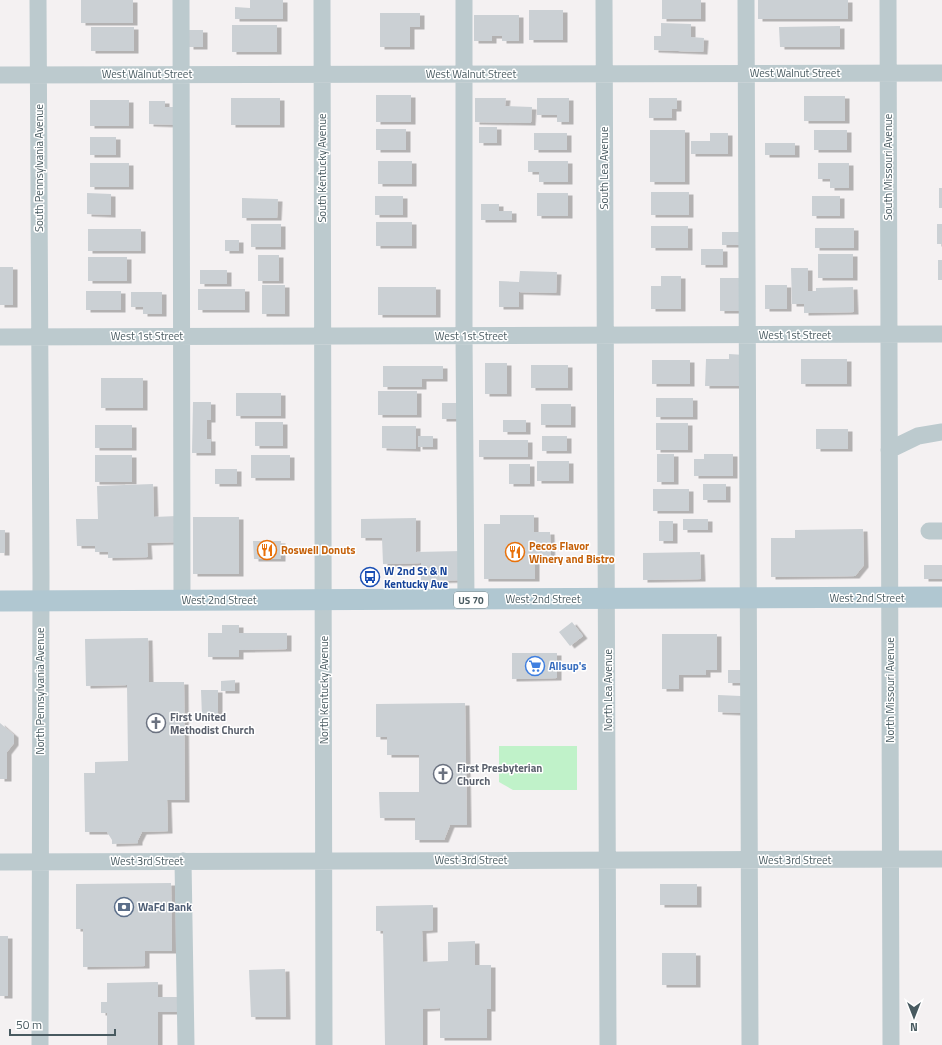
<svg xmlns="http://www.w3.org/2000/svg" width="942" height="1045" font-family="'Titillium Web',sans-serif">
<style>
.green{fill:#c0f2c9}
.building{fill:#cbd0d4;filter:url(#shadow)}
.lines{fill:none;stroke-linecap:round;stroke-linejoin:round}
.minor{stroke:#bccace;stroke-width:17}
.major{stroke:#b0c7d1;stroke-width:21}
.labels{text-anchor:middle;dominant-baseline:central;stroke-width:3;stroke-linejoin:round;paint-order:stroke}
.shield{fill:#fff;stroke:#7f8c90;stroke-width:1}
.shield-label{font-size:10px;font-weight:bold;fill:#485a60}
.street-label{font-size:11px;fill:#485a60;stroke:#fff}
.food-label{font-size:11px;font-weight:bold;fill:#c56008;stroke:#fff;text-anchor:start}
.transit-label{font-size:11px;font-weight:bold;fill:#164399;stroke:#fff;text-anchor:start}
.shop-label{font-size:11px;font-weight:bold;fill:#366cbe;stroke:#fff;text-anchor:start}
.worship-label{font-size:11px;font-weight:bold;fill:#5b616d;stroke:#fff;text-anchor:start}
.service-label{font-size:11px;font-weight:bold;fill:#4e5e75;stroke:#fff;text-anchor:start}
</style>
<defs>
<filter id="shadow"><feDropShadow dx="4.5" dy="2.5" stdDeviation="0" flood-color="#0004"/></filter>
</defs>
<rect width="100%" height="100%" fill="#f4f1f2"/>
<path class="green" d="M499,746H577V790H513L499,782Z"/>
<path class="building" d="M81,0H133V23H81Z
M250,0H283V19H235V7L250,8Z
M662,0H701V19H662Z
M758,0H848V19H758Z
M529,10H563V40H529Z
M380,13H420V27H410V47H380Z
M474,15H519V41H502V36H492V41H474Z
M661,23L691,24V37L704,38L703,52L654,50V36H661Z
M232,25H277V52H232Z
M840,26V47H780L779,27Z
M91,27H134V51H91Z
M189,30H203V47H189Z
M376,95H411V122H376Z
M804,96H845V121H804Z
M231,98H280V125H231Z
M475,98H506L505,106L532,107L531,123L475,122Z
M537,98H569V122H557V115H537Z
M649,98H677V109H672V118H649Z
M90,100H129V126H90Z
M149,101H165V107H178V125L149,124Z
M479,127H497V143H479Z
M376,129H406V150H376Z
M650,130H685V182H650Z
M814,130H847V150H814Z
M534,133H567V150H534Z
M710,133H728V154H691V141H710Z
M90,137H116V155H90Z
M765,143H795V155H765Z
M378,161H412V184H378Z
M528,161H568V182H539V172H528Z
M90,163H129V187H90Z
M818,163H849V188H830V179H818Z
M939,188H942V208H939Z
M651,192H689V215H651Z
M87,193L111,194V215L87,214Z
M537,193H568V216H537Z
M375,196H403V215H375Z
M812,196H840V216H812Z
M242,198L278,199L277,218H242Z
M481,204H499V211H512V220H481Z
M376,222H412V246H376Z
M251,224H281V247H251Z
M937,224H942V244H937Z
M651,226H688V248H651Z
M815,228H854V248H815Z
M88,229H141V251H88Z
M722,232H740V245H722Z
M225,240H239V251H225Z
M701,249H723V265H701Z
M818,254H853V278H818Z
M258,255H279V281H258Z
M88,257H127V281H88Z
M938,260H942V280H938Z
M0,267H13V305H0Z
M791,268H808V291H816V288L853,287L854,312L804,313V304H792Z
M200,270H227V284H200Z
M520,271L557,272L556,293L519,292V307H499V281L519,282Z
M661,276H681V309H651V286H661Z
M720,278H742V311H720Z
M262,285H285V314H262Z
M765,285H787V309H765Z
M378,287H436V315H378Z
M198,289H245V310H198Z
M86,291H121V310H86Z
M131,292H162V314H143V307H131Z
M729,354L745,355V386H705L706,359H729Z
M801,359H847V384H801Z
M652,360H690V384H652Z
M485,363H507V394H485Z
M531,365H568V388H531Z
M383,366H443V379H422V387H383Z
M101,378H143V408H101Z
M378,391H417V415H378Z
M236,393H281V416H236Z
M656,398H693V417H656Z
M193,402H211V420H207V439H211V453H192Z
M442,403H457V419H442Z
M541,404H571V425H541Z
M503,420H526V432H503Z
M255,422H283V446H255Z
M656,423H688V450H656Z
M95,425H132V448H95Z
M382,426H416V449L382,448Z
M816,429H848V449H816Z
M418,436H433V447H418Z
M542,436H567V451H542Z
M479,440H528V457H479Z
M657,454H674V482H657Z
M704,454H733V476H694V459H704Z
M95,455H132V482H95Z
M251,455H290V478H251Z
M537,461H569V481H537Z
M509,464H530V484H509Z
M215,469H237V484H215Z
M153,484L154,517L177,516V542L147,543L148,557L108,558V552H95V546H77L76,519H98L97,486Z
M703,484H726V500H703Z
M653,489H689V511H653Z
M500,515H534V532H550L551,561H535V579H484V524H500Z
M193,517H239V574H193Z
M416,518V552L463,551V580L421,581V563L383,564L382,538H361V519Z
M683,519H708V530H683Z
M659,521H673V541H659Z
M863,529L864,565L855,576L771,577V538H795V530Z
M0,530H5V553H0Z
M253,541H281V559H254Z
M700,552L701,579L643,580V553Z
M924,565H942V579H924Z
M572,622L583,636L570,646L559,632Z
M222,625H239V633H287V649L239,650V657H208V633H222Z
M662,634H717V670H706V675H679V689H662Z
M148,638L149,682H184L185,800H167L168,831L142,832L138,840V843L112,844V840L107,832H85L84,773H95V762L128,761L127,685L86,686L85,639Z
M512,653H557V678L512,679Z
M728,670H743V683H728Z
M235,680V691H221V681Z
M201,690H218V717H202Z
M718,695L741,696V713L718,712Z
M465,703L467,825H450L444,840H415V818H380L379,792H419V755H387V737H376V704Z
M0,723L14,735V743L7,752V779H0Z
M171,883L172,951H145V966L83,967V929H76V884Z
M660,884H697V905H660Z
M433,905V930L422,931L423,962L448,961V942L475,941V965H491V1009H487V1038H440V1008L423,1009V1045H385L383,931H376V906Z
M0,936H8V996H0Z
M662,953H696V985H662Z
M285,969L286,1017H251L249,970Z
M158,982V997H177V1012H158V1045H107V1013H101V1002H107V983Z"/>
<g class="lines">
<path class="minor" d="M38,0L41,576L40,1045
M181,0L182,600
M322,0L324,1045
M464,0V336L466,600
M604,0L608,1045
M746,0L750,1045
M888,0L891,1045
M0,75L942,73
M0,337L942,334
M889,450L918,436L942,432
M929,531H942
M183,861L186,1045
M0,862L942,859"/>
<path class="major" d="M0,601L942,597"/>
</g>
<defs>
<symbol id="restaurant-ring" viewBox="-11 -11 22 22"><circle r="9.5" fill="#fff" stroke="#e8710a" stroke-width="1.5"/><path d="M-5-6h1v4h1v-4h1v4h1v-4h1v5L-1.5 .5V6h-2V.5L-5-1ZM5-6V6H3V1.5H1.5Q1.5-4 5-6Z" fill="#e8710a"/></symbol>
<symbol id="bus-ring" viewBox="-11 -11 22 22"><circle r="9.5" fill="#fff" stroke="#1a4fb4" stroke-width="1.5"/><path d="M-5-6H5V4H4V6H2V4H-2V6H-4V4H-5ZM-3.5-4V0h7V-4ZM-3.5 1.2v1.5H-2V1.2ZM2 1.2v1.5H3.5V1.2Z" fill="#1a4fb4"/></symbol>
<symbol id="supermarket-ring" viewBox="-11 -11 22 22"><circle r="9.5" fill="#fff" stroke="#3f7fe0" stroke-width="1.5"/><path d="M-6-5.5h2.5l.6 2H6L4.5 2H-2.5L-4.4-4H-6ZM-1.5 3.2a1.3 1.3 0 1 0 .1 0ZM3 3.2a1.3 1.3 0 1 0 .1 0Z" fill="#3f7fe0"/></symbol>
<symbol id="church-ring" viewBox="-11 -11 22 22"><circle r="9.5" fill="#fff" stroke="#6b7280" stroke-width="1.5"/><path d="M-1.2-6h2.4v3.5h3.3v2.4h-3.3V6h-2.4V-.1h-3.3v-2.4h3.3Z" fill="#6b7280"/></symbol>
<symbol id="bank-ring" viewBox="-11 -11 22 22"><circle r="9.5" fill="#fff" stroke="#5c6f8a" stroke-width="1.5"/><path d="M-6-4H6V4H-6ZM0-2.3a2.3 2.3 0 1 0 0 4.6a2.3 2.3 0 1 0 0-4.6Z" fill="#5c6f8a"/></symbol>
</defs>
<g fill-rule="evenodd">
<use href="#restaurant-ring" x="256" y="539" width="22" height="22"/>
<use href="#restaurant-ring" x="504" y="541" width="22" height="22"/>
<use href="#bus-ring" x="359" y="566" width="22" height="22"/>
<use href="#supermarket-ring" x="524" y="655" width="22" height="22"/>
<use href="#church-ring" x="145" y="712" width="22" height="22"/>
<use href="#church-ring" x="432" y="763" width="22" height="22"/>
<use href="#bank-ring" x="113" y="896" width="22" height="22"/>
</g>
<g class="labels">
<rect class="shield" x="454" y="592" width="34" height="16" rx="3"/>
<g class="shield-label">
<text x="471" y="600">US 70</text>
</g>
<g class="street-label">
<text x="795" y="73">West Walnut Street</text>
<text x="147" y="74">West Walnut Street</text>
<text x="471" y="74">West Walnut Street</text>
<text transform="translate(888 167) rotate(-90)">South Missouri Avenue</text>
<text transform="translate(39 168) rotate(-90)">South Pennsylvania Avenue</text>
<text transform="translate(322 168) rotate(-90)">South Kentucky Avenue</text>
<text transform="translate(604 168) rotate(-90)">South Lea Avenue</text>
<text x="795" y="335">West 1st Street</text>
<text x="147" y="336">West 1st Street</text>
<text x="471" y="336">West 1st Street</text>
<text x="867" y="598">West 2nd Street</text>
<text x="543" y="599">West 2nd Street</text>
<text x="219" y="600">West 2nd Street</text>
<text transform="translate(324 690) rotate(-90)">North Kentucky Avenue</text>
<text transform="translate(608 690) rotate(-90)">North Lea Avenue</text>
<text transform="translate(890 690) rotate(-90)">North Missouri Avenue</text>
<text transform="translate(40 691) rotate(-90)">North Pennsylvania Avenue</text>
<text x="471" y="860">West 3rd Street</text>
<text x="795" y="860">West 3rd Street</text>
<text x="147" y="861">West 3rd Street</text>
</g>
<g class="food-label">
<text x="529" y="546">Pecos Flavor<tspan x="529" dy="13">Winery and Bistro</tspan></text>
<text x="281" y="550">Roswell Donuts</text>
</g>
<g class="transit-label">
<text x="384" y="571">W 2nd St &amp; N<tspan x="384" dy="13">Kentucky Ave</tspan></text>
</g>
<g class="shop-label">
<text x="549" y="666">Allsup's</text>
</g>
<g class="worship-label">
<text x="170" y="717">First United<tspan x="170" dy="13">Methodist Church</tspan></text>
<text x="457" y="768">First Presbyterian<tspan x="457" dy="13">Church</tspan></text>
</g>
<g class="service-label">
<text x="138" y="907">WaFd Bank</text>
</g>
</g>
<g transform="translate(914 1017) rotate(180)" stroke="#ffffff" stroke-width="3" paint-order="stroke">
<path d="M0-3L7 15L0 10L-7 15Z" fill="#485a60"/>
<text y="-6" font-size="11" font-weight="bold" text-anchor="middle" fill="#485a60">N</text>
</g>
<path d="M10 1029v6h105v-6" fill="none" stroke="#485a60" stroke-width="2"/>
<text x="16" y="1029" font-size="12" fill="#485a60" stroke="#ffffff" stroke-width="3" paint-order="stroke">50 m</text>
</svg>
